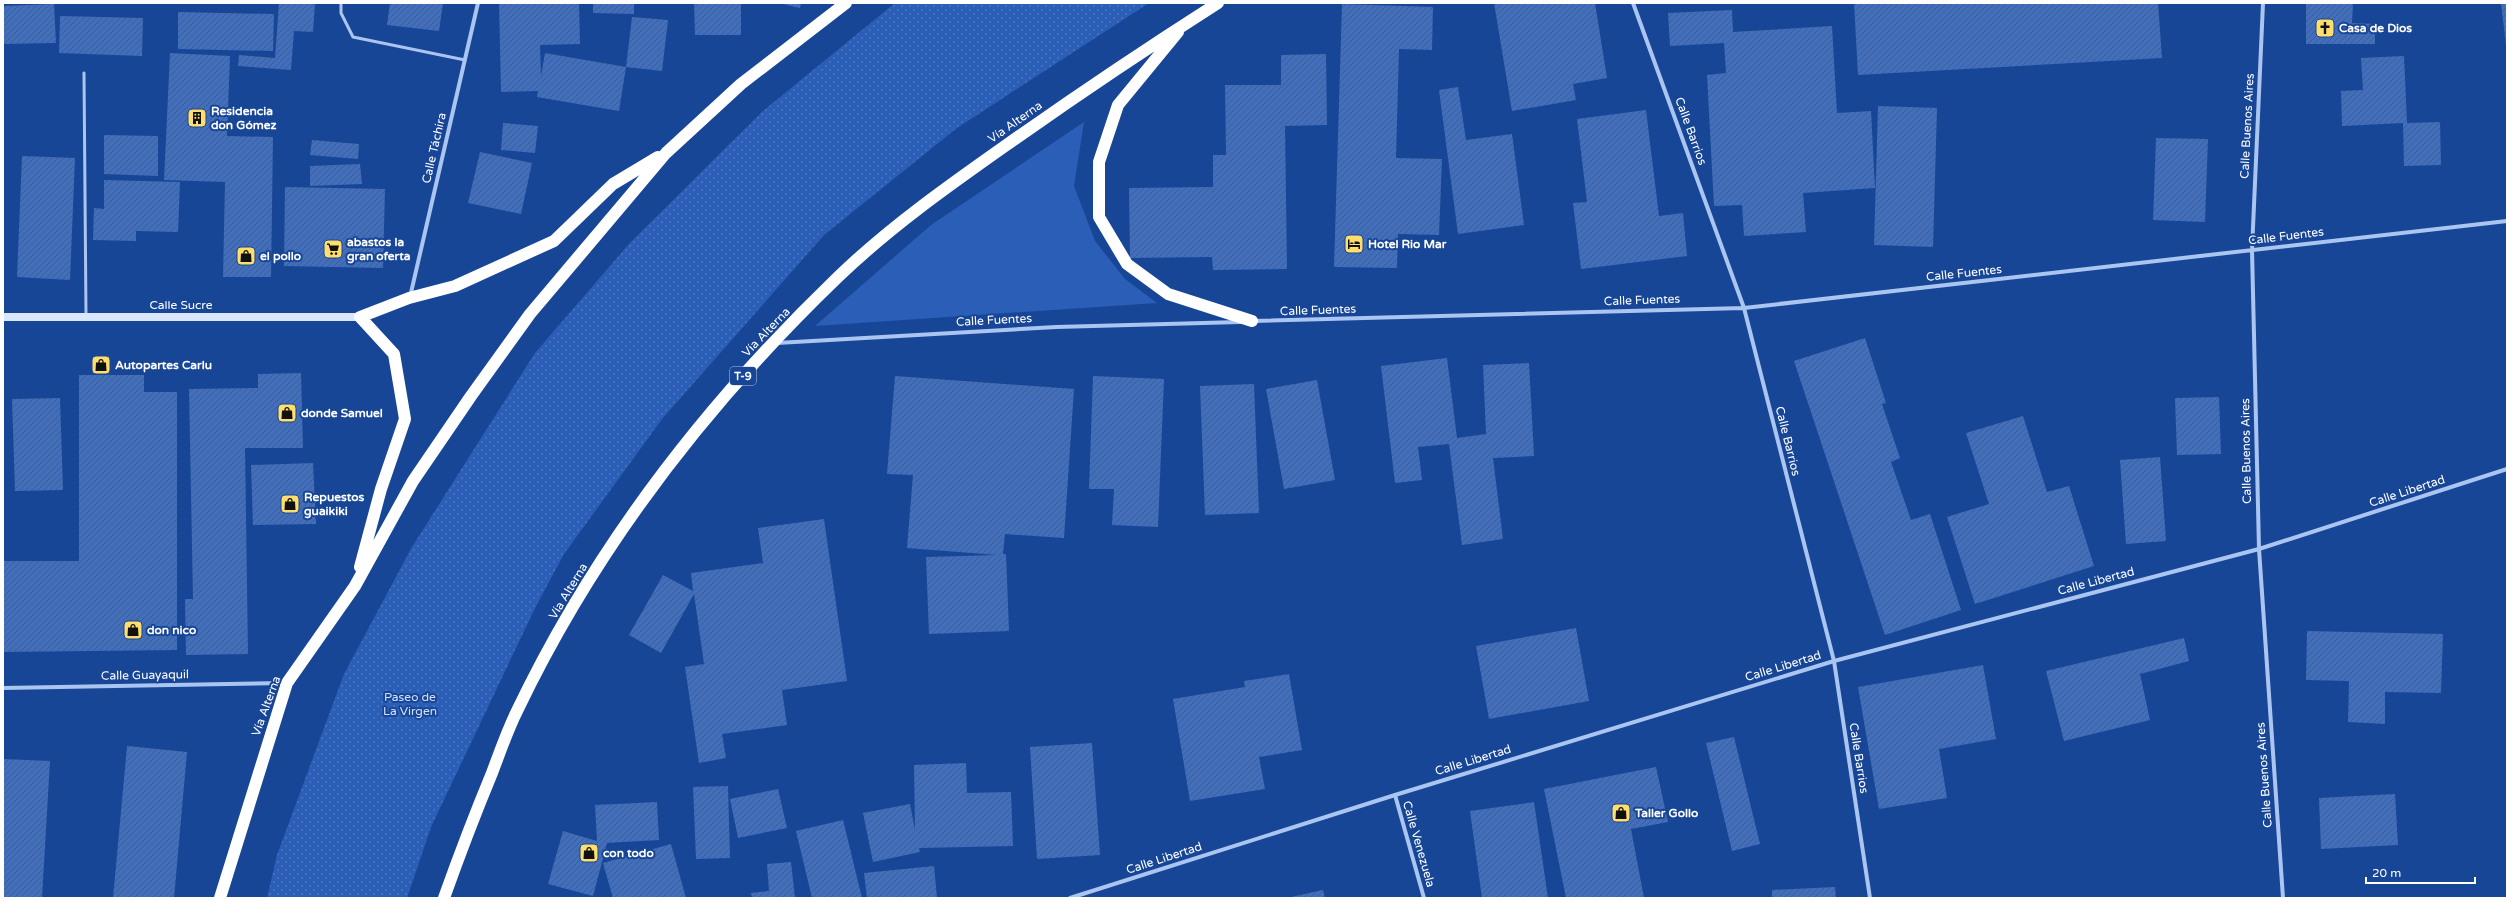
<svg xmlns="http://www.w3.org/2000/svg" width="2510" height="901" font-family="'Varela Round',sans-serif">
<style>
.grass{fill:#2b5eb6}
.park{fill:url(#park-dots)}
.building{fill:url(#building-hatch)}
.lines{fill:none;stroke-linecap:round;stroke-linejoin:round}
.lane{stroke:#abc5f1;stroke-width:3}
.street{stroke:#abc5f1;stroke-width:4}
.secondary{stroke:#d9e6fc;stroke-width:8}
.highway{stroke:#fff;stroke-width:12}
.labels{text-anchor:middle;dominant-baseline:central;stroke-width:4;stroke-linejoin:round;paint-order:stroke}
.shield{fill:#184697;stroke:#bac8e0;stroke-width:1}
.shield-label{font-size:11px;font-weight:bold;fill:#fff}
.poi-label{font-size:12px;font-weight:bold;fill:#fff;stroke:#184697;text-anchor:start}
.street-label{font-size:12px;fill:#fff;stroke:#184697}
.park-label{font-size:12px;fill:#d2e2fc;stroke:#184697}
</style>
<defs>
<pattern id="park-dots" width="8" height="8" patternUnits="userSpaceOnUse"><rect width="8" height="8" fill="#2b5eb6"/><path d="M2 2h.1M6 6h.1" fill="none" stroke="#4b76c1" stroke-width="1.8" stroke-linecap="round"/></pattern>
<pattern id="building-hatch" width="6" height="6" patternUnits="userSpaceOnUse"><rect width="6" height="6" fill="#406fbf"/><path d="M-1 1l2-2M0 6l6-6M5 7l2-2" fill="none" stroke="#475c80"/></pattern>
</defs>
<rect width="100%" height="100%" fill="#184697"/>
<path class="grass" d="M1084,122L1074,186L1095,241L1125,279L1157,303L815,326L931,225Z"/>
<path class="park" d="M895,3H1149L957,128L824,235L662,419L564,554L535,608L431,827L407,898H267L277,855L344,674L412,547L535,353L629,244L763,111Z"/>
<path class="building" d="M279,3H315L313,32L294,31L291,70L238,66L239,55L275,58Z
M390,3H443L439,31L387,25Z
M499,3H579L580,44L540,45L541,76L545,53L626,67L632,17L668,20L662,71L626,67L619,111L537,97L538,91L501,92Z
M593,3H634V14L593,13Z
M694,3H741V35H695Z
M779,3H801L800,8Z
M1494,3H1595L1607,78L1573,84L1576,100L1512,111Z
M1854,3H2158L2162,58L1858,75Z
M2306,3H2353L2352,23L2375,24V44H2306Z
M2501,3H2507V45H2506Z
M54,4L56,43L4,44L3,6Z
M1342,4L1433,7L1432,50L1399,49L1396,158L1442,159L1439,235L1398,234L1397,268L1334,267Z
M1732,10L1733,32L1832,26L1837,113L1871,111L1875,188L1803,193L1806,232L1744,236L1742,205L1714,206L1707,75L1726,73L1724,43L1670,46L1668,13Z
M178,12L274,14L273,51L178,49Z
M60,16L143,18L142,56L59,53Z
M170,53L230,56L227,136L273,137L271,277H223L225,182L164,180Z
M1326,54L1327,125L1285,126L1287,269L1213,270L1212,257L1130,258L1129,188L1213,187V155H1226L1225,85H1281V55Z
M2404,56L2407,123L2440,122L2441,165L2404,166L2403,123L2342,126L2341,91L2363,90L2361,58Z
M1458,87L1466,140L1512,134L1524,225L1458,234L1439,90Z
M1878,106L1937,108L1933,247L1874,245Z
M1646,110L1659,216L1683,213L1687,256L1581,269L1573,203L1587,202L1577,119Z
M503,123L538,126L535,153L501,150Z
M104,135L158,136V176L104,174Z
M2156,138L2208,139L2205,222L2153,220Z
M312,140L359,144L358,159L310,155Z
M480,152L532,163L521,214L468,203Z
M22,156L75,158L70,280L17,277Z
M360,164L362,184L310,186V166Z
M104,180L180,182L178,232L136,231V241L93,240L94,208L104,209Z
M285,187L385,189L383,268L284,266Z
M1865,338L1886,403L1882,404L1900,458L1891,462L1911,520L1930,514L1961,610L1885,635L1794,361Z
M1447,358L1457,438L1486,434L1483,365L1529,363L1534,456L1493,458L1503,539L1462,545L1449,444L1418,447L1422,480L1395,483L1381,366Z
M301,373L303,448H245L248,654L186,655L185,599H193L189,389L258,388V374Z
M79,375H144V392H177V650L3,652V561H79Z
M895,376L1074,389L1064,538L1005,534L1003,554H1006L1009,631L929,634L926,557L997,555L907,548L913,475L887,474Z
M1093,376L1164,379L1158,527L1112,525L1114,489H1089Z
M1317,380L1335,480L1284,489L1266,389Z
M1254,384L1259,513L1205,515L1200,386Z
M2219,397L2221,454L2177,455L2175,398Z
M60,398L63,490L15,491L12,399Z
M2023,416L2047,492L2069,486L2094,566L1975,604L1947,517L1989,504L1966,433Z
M2160,457L2166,541L2126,544L2120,460Z
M313,463L316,524L253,525L251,465Z
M824,519L847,681L782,690L787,725L722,734L726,758L699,763L685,667L704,664L694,594L661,653L629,635L663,575L693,591L691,573L763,563L758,528Z
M1576,628L1589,701L1489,719L1476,646Z
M2307,631L2443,634L2441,693L2385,692V724L2348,722L2349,681L2306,680Z
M2184,638L2189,661L2140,674L2150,720L2064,741L2046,671Z
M1983,665L1996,739L1939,749L1947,798L1879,809L1858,687Z
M1289,674L1302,750L1259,757L1265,789L1190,801L1173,699L1245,687L1244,681Z
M1734,737L1760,844L1732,851L1706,743Z
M1092,743L1100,855L1037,859L1030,747Z
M127,746L187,752L174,898H113Z
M3,759L50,761L42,898H3Z
M966,763L967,793L1011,792L1013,846L919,848L920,852L873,862L863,813L910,804L915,830L914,765Z
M1656,767L1668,822L1631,829L1644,898H1566L1544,789Z
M728,786L730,858L696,859L693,787Z
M778,789L787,828L738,838L730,799Z
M2395,794L2398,845L2321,849L2319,798Z
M657,802L659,840L605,843H607L593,896L548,884L563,831L597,841L595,805Z
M1534,802L1548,898H1482L1470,811Z
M843,820L862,898H812L796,831Z
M671,844L686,898H613L603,863Z
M791,862L795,898H752L751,893L769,891L767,864Z
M934,866L937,898H867L864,873Z
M1835,887L1836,898H1772V890Z
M1323,890L1325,898H1291V897Z"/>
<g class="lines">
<path class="lane" d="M341,3V13L353,37L465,60
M84,73L86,315"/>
<path class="street" d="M1633,3L1744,308L1834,661L1870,898
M2263,3L2252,250L2259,549L2283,898
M410,297L478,3
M1253,321L1744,308L2507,221
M777,343L1056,327L1240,322
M3,688L285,683
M1395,795L1424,898
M1070,898L1395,795L1834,661L2259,549L2507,469"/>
<path class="secondary" d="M3,317H360"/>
<path class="highway" d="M1178,32L1118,105L1099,162V217L1127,264L1168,294L1252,321
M360,567L381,489L405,419L394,354L360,317L409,298L455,286L554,241L613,184L658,157
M220,898L287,683L355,586L413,481L471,396L530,314L666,153L741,84L846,3
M444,898C459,856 475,814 492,773C500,752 507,731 517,711C595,548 708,402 838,277C892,225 954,182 1015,139C1082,92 1149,47 1218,3"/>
</g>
<defs>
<symbol id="church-square" viewBox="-11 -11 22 22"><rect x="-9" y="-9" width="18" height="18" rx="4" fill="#ffdf6b" stroke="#184697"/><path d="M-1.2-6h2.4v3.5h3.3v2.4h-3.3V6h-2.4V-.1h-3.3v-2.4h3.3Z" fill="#111"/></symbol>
<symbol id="building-square" viewBox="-11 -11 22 22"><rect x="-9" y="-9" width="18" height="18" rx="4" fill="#ffdf6b" stroke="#184697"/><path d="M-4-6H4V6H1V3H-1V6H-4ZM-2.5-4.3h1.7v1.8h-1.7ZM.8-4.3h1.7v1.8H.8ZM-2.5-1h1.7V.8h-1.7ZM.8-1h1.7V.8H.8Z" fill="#111"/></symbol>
<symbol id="hotel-square" viewBox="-11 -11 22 22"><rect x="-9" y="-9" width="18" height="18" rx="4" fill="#ffdf6b" stroke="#184697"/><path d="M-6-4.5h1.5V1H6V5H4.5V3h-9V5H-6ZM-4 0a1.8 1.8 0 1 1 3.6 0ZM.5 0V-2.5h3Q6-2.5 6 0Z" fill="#111"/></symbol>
<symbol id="supermarket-square" viewBox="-11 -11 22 22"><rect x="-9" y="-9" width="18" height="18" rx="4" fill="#ffdf6b" stroke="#184697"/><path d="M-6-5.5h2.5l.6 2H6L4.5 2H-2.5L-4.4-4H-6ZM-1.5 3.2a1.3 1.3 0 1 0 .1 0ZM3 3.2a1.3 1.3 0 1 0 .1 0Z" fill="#111"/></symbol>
<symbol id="shop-square" viewBox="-11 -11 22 22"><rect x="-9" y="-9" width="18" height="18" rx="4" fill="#ffdf6b" stroke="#184697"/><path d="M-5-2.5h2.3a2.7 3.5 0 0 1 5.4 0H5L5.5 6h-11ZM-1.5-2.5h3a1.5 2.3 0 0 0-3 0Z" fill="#111"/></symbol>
</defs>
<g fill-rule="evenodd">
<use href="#church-square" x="2314" y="17" width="22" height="22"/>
<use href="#building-square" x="186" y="107" width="22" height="22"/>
<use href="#hotel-square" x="1343" y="233" width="22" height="22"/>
<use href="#supermarket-square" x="322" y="238" width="22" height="22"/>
<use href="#shop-square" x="235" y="245" width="22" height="22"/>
<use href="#shop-square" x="90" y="354" width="22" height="22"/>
<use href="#shop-square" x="276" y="402" width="22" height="22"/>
<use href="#shop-square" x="279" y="493" width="22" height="22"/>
<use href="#shop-square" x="122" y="619" width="22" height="22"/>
<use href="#shop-square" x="1610" y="802" width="22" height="22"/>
<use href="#shop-square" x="578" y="842" width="22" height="22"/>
</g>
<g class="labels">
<rect class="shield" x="730" y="367" width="26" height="18" rx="3"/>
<g class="shield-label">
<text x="743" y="376">T-9</text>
</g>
<g class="poi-label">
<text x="2339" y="28">Casa de Dios</text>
<text x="211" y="111">Residencia<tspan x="211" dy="14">don Gómez</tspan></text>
<text x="347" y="242">abastos la<tspan x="347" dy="14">gran oferta</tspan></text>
<text x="1368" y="244">Hotel Rio Mar</text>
<text x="260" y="256">el pollo</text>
<text x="115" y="365">Autopartes Carlu</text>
<text x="301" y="413">donde Samuel</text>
<text x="304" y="497">Repuestos<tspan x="304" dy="14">guaikiki</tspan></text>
<text x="147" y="630">don nico</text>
<text x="1635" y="813">Taller Gollo</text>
<text x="603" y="853">con todo</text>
</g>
<g class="street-label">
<text transform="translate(1015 122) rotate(-35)">Vía Alterna</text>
<text transform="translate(2247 126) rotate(-87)">Calle Buenos Aires</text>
<text transform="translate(1691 131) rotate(70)">Calle Barrios</text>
<text transform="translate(434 148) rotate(-77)">Calle Táchira</text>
<text transform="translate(2286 236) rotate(-7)">Calle Fuentes</text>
<text transform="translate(1964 273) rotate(-6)">Calle Fuentes</text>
<text transform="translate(1642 300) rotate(-2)">Calle Fuentes</text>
<text x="181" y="305">Calle Sucre</text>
<text transform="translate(1318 310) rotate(-2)">Calle Fuentes</text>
<text transform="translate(994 320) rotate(-3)">Calle Fuentes</text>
<text transform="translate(766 332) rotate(-46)">Vía Alterna</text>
<text transform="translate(1788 441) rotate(76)">Calle Barrios</text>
<text transform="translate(2246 451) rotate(-91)">Calle Buenos Aires</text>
<text transform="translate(2407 491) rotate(-18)">Calle Libertad</text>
<text transform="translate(2096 581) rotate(-15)">Calle Libertad</text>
<text transform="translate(568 591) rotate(-59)">Vía Alterna</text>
<text transform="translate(1783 666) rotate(-17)">Calle Libertad</text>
<text transform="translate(145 675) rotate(-1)">Calle Guayaquil</text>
<text transform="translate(266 706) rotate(-70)">Vía Alterna</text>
<text transform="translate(1859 758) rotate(81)">Calle Barrios</text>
<text transform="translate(1473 760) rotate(-17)">Calle Libertad</text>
<text transform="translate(2264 775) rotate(-94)">Calle Buenos Aires</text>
<text transform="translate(1419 844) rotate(74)">Calle Venezuela</text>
<text transform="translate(1164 858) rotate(-18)">Calle Libertad</text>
</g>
<g class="park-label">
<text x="410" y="697">Paseo de<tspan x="410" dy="14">La Virgen</tspan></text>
</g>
</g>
<rect width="2510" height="901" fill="none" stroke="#ffffff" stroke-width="8"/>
<path d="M2366 877v6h109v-6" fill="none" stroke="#ffffff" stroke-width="2"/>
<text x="2372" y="877" font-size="12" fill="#ffffff" stroke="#184697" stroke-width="3" paint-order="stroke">20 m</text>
</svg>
